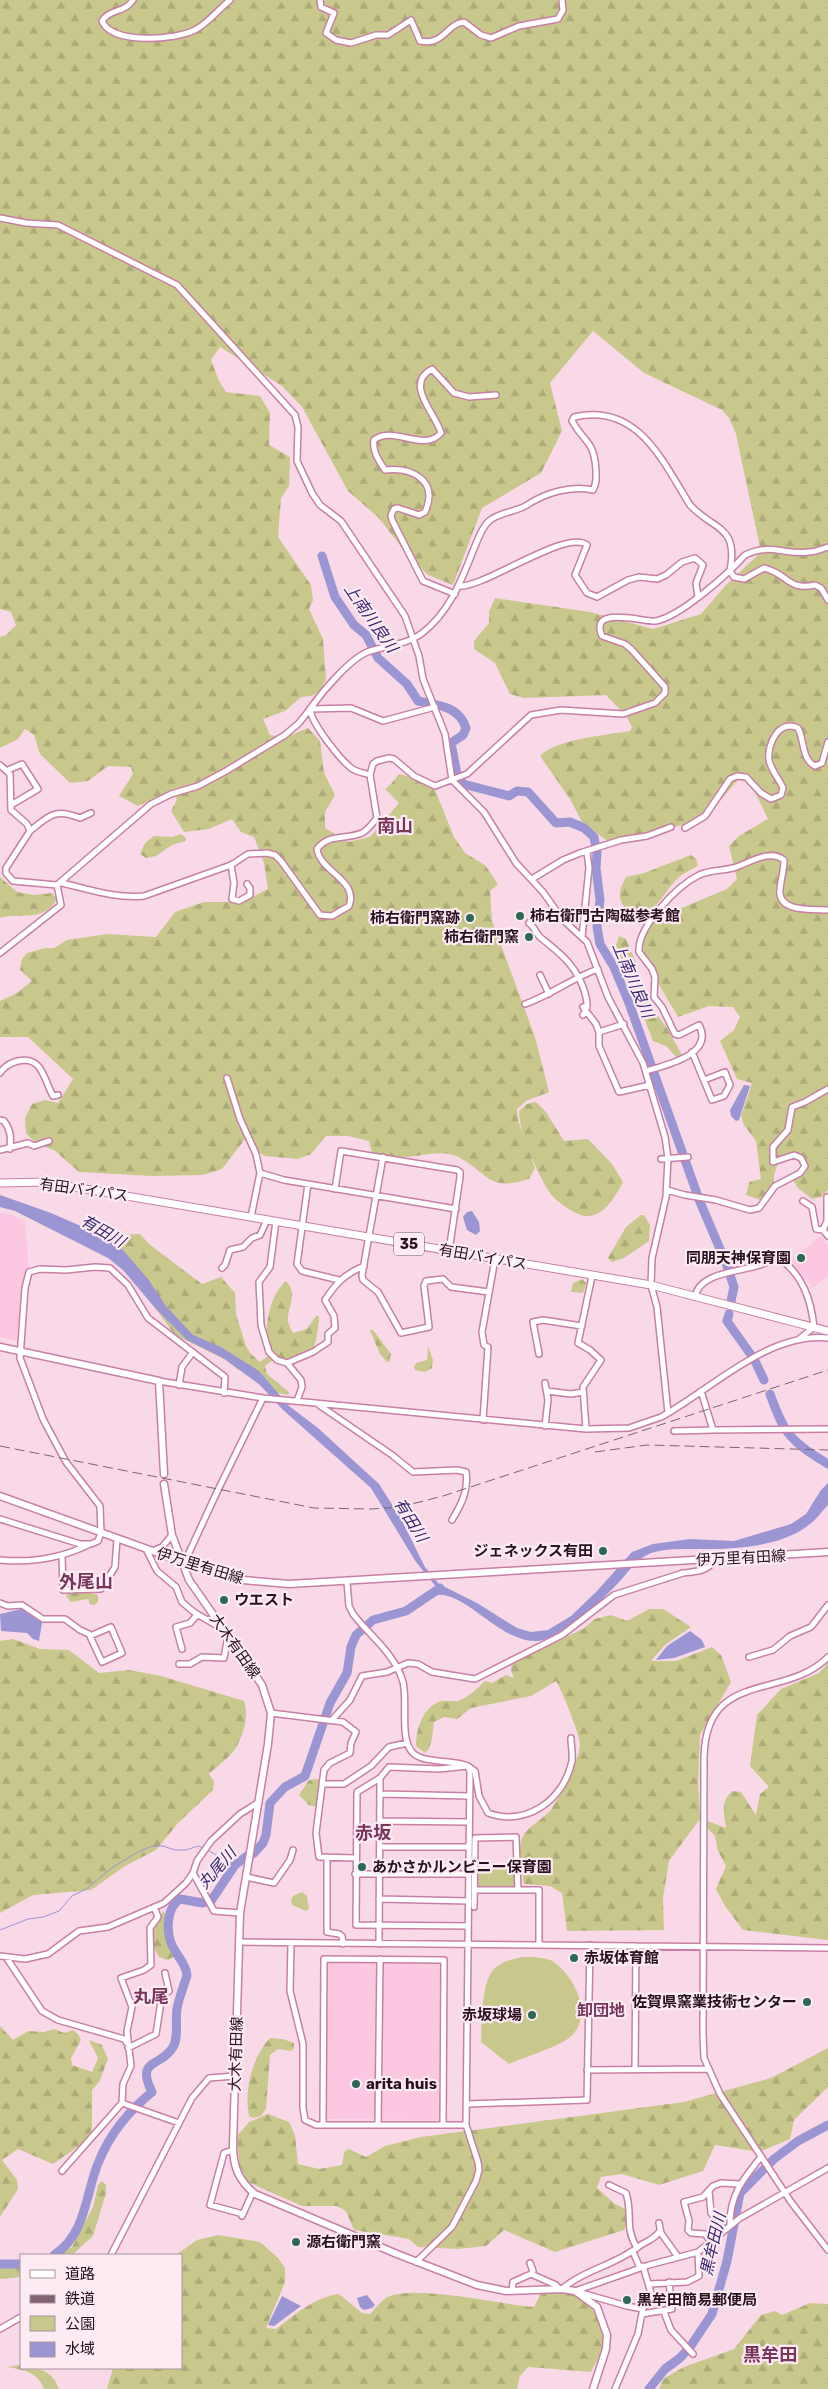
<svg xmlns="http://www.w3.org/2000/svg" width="828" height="2389" font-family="Rubik,'Noto Sans JP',sans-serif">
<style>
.built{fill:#fcc7e1}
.forest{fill:url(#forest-firs)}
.park{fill:#c9c88c}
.water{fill:#9b95d3}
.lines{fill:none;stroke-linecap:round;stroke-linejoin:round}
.stream{stroke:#9b95d3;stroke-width:1}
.river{stroke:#9b95d3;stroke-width:9}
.minor-casing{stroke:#c87fa5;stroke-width:8}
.major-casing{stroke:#c87fa5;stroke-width:9}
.highway-casing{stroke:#c87fa5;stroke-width:9}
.minor{stroke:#fff;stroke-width:5}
.major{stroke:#fff;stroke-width:6}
.highway{stroke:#fff;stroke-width:7}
.rail{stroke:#806372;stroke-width:1;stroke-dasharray:10 5;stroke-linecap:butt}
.poi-dot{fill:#2c6854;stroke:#fcebf3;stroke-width:2}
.labels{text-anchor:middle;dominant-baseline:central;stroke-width:4.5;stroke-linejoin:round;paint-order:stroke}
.shield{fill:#fcebf3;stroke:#69515e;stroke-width:1}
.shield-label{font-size:14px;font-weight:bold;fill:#2a0f1e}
.poi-label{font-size:15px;font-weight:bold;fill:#2a0f1e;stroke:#fcebf3;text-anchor:start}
.street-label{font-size:15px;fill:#2a0f1e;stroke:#fcebf3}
.water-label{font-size:16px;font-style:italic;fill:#372770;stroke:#fcebf3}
.neighbourhood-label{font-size:16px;font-weight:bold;fill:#78365b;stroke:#fcebf3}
.quarter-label{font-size:18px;font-weight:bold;fill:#78365b;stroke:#fcebf3}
</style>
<defs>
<pattern id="forest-firs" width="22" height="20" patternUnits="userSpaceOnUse" patternTransform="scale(1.25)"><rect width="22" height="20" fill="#c9c88c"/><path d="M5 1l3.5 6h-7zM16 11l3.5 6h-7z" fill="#adab78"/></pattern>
</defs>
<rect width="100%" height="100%" fill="#f9d9e8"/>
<path class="built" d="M0,1213L9,1214L25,1221L29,1270L21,1296L17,1341L0,1337Z
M821,1235L828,1246V1276L813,1288L790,1262Z
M327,1961H440L439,2120L326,2119Z"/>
<path class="forest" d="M0,0H828V1190L821,1197L812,1199L798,1188L793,1180L801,1169L800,1161L796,1158L778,1163L774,1175V1189L760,1200L746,1195L749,1182L761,1179L756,1141L744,1125L741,1116L752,1083L737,1079L720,1041L734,1030L740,1017L733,1007L709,1006L678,1017L654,976V966L644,953L642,945L644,936L659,914L684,907L727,889L737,879L729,846L739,836L768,819L750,782L738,780L706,817L644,837L606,840L582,822L570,799L540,756C556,739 607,735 630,731L632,727L627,717L606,695L524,698L510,694L495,663L474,649V641L489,623V612L495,598L590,612L653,629L701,614L726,585L761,552L736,434L729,418L722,410L644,373L593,331L550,383L562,431L541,473L482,508L453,585L428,575L408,556L379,518L348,491L302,407L282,386L220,347L211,360L219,381L226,392L260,396L270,413L269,445L290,457L289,486L281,498L278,537L311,585L313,600L309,609L323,639L326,680L320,691L312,696L301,697L285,711L263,719L270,735L286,737L308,728L320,741L324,773L335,795L325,812V828L348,842L370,837L399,803L385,789L391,784L399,774C408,775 425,786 435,790L454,837L465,853L485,865L498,884L490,891L492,921L535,1037L549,1092L526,1101L517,1109L518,1120L535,1168L529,1179C486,1193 488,1171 456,1156C440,1150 422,1156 407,1157C396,1158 383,1154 372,1153L369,1141L348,1136H326L311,1154L298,1159L264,1156L245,1139L222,1169L203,1175L152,1176L79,1172L54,1150L36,1144L26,1133L25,1118L32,1104L45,1100L58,1103L73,1079L28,1037H0V1001L17,993L32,981L20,970L22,959L27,953L45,948H54L67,940L107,934L156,937L175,912L204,902H242L268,889L264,863L254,837L241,832L232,819L209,829L184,832L171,811L177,800L173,790L138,806L119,796L133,774L131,767L108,766L88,781L70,783L40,754L34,735L25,729L18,739L0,748V637L6,635L16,625L11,612L0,609Z
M181,834L186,838L185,841L172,845L156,856L146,858L140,854L145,843L154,836L172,837Z
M691,855L696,859L698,866C690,870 681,874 675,881C657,901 658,916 627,911C616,896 619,892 626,877L644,873Z
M0,877L17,892L34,895L52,893L57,899C43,923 22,912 0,918Z
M619,936L626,939L637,965L641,992L667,1028L682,1055L677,1058L666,1046L653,1041L616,945Z
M536,1102L546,1112L564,1141L588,1139L612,1164L623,1182C616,1195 605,1215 589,1216C579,1218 555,1201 550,1193C538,1175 519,1132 519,1111L527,1104Z
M641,1215H644L650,1225L649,1241L624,1258L612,1262L608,1258L626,1227Z
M140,1234L149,1244L202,1284L221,1277L235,1293L236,1314L246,1346L251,1354L260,1362L268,1356C264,1333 267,1298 286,1281C299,1294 287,1307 288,1321C289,1325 291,1330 293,1333L307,1329L316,1316H319C317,1350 311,1369 273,1360L265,1366L267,1374L289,1392V1395L277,1393L250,1370H239L226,1360L175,1335L117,1256L121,1235Z
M582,1279L586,1283L583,1293L571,1292L573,1283Z
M370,1330H373L391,1354L389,1362H387L380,1354Z
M428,1346L433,1360L432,1368L425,1372L415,1370L414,1367L416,1363L427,1360Z
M87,1592L98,1595V1602L94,1605L90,1604L88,1599L71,1602L66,1596L68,1593Z
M649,1609H663L691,1627L665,1645L651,1661H676L712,1647L721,1655L731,1682L700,1735L698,1784L700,1818L726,1828C724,1813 720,1803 732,1791L741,1792L756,1815L760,1794L769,1787L750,1766L757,1715L781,1689L819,1673L828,1663V1940L743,1930L725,1906L716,1889L726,1866L718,1851L715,1836L699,1820L669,1861L663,1898L664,1930L567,1931L562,1893L550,1886L524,1884C522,1870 518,1855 521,1842C524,1827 544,1820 552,1808C560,1797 580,1758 580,1745C581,1737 561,1688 556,1681L531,1696L471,1708L457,1719L444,1717L434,1722L432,1738L429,1749L425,1753L416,1746C416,1728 423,1707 441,1701C446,1700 452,1702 457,1701C469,1698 477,1688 485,1681L492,1683L506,1675L514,1678L511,1670L512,1662L583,1629L595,1619L611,1615L627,1621Z
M13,1639L40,1649L69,1650L99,1673L129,1670L161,1676L244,1701C249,1715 244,1733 237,1746C232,1756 217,1766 209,1774L214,1781L213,1790L178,1823L156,1850L125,1866L91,1890L33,1895L0,1913V1641Z
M318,1779L320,1786L318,1807L309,1805L299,1795L309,1780Z
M163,1911L166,1915L169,1946L175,1956L168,1960L159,1957L153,1946L152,1929L158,1923Z
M0,2026L13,2040L28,2031L44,2032L54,2029L64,2033L73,2030L78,2034L81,2040L71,2058L72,2065L92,2072L98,2058L89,2040L102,2045L108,2059L99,2082L92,2090V2129L86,2141L53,2164L18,2149L2,2160L17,2180L18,2189L0,2217Z
M270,2038L283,2039L294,2043V2048L291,2051L278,2049L270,2055L266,2109L261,2116L253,2118L249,2116C244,2091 252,2057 270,2038Z
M828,2048V2087L794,2120L790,2139L759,2152L715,2145L703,2171L659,2185L622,2174L601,2177L597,2188L615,2204L634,2213L624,2230L555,2252L504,2230L486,2246L458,2249L418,2247L409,2239L354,2230L346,2211L337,2206H302L248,2182L239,2164L237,2136L249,2122L268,2114L289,2122L295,2135L298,2164L319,2169L342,2165L344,2152L349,2149L366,2157L385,2146L421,2137L684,2102L771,2078Z
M102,2181L106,2185V2193L93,2236L72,2255H56L72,2247L93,2207L98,2185Z
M218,2235L260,2242L278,2258L285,2268V2282L266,2328L276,2329C295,2315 314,2297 339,2294L362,2313L370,2314C375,2309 380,2302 386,2298C410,2283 503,2305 534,2307L540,2295C545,2293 551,2291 556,2290C585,2289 605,2320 603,2347C602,2354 594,2364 591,2372L528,2367L520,2376L517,2389H107L113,2368H181V2255H176L197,2240Z
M21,2266V2277L0,2279V2267Z
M810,2303L828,2304V2389H659L663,2379L684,2367L734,2349L761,2315L775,2311L782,2315Z
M21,2365V2368C40,2368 52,2370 59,2389H44C38,2372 24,2370 7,2367Z"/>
<path class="park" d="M515,1866L516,1885L513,1888H478L477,1868Z
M302,1892L307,1896L309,1909L306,1911L292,1905L291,1901L293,1896Z
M523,1957C532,1957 546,1957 554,1962C575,1977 595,2017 569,2038C556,2048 524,2057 509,2064L481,2042C482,2025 481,1981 494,1969C502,1961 513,1959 523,1957Z"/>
<path class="water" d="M744,1085L750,1086L749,1089L739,1120L736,1121L731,1116L730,1110Z
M0,1195L51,1213L115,1241L148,1279L166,1306L193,1335L221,1347L259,1371L289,1406L318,1428L379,1484L400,1517L425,1567L439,1584L477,1603L517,1628L531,1632L548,1630L571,1616L596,1592L632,1552L653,1544L690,1539L734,1541L791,1524L806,1514L821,1490L828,1483V1505C822,1511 817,1519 810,1524C782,1547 735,1549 700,1549C684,1549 666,1548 651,1553C638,1558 629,1571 620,1581C602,1600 565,1638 538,1641C501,1644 466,1591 436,1595L437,1588L416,1562L371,1488L282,1409L260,1385L223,1358L187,1340L156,1309L123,1270L108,1258L15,1211L0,1207Z
M472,1211L479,1222L480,1231L476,1235L467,1230L463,1217L467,1212Z
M21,1609L29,1612L42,1623L39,1641L33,1639L27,1633L1,1631L0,1614Z
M690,1631L702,1640L705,1647L674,1658L656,1660L667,1646Z
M367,2295L375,2305L372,2308L364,2310L360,2307L357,2298Z
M282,2296L301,2306L274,2326L268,2325Z"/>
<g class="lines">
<path class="stream" d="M207,1850L235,1865
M0,1930L28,1919L43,1917L59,1911L72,1896L86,1889L113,1867L138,1852L152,1846H163L175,1850H186L198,1846L204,1848"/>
<path class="river" d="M322,556L335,597L354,625L366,635L378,658L407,684L418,701C438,705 459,706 466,728L463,735L451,743L457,774L463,784L509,796L517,791L528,792L556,823L570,822L584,828L594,837L597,853L596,868L600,900L597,927L600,944L614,967L629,1003L700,1202L726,1263L734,1287L731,1301
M729,1314L727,1321L754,1359L764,1380
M770,1394C785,1436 791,1441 828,1464
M54,2255C87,2234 85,2193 99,2161C110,2134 130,2110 152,2092C135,2058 161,2068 173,2047C179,2037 175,2021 177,2009C179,1997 184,1986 187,1975C186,1963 175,1954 171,1943C166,1929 167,1907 180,1899L203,1903L211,1901L235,1865L247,1856L254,1853L263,1843L266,1835L270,1803L285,1787L305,1776L330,1703L347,1673L351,1647L356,1635L373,1620L406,1611L440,1588
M0,2264H21
M649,2389L665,2369L680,2358L690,2347L712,2314L727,2261L740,2193L774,2159L798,2141L828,2125"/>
<defs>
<path id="minor" d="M133,0C125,13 109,9 102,21C112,45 175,40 195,30C208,23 218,10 230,0
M320,0L321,7L334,13L326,33L336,40L351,43L376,35H388L411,20L420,41C444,46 446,24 464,22L481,35L491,38L519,26L558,19L563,10L562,0
M0,218L26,223L58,225L177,285L295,415L298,427L297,461L312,493L320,505L341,521L405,616L419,656L423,679L445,734L452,780L484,812L516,863L543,892L562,919L587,942L608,997L643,1063L665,1137L668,1158L666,1197L652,1258L651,1285L657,1307L668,1413
M458,586C481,590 567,528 587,545L575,575L587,593L597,597L628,580L639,577L657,579L666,575L682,562L695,558L703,565L696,583L698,597
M455,594L423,581L392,520L391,515L394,509L398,508L419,515L425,512C439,481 413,467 385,470C379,461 372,451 374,440C394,425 424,453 441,433C437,415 403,384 432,369L454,393L469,397L496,395
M0,765L10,774L11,810L27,824L30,831L6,868V873L13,881L57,885L151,804L171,794L198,786L226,771L285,735L299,723L310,709L351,708L383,721L435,707
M8,770L22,764L38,789L11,805
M370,775C364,773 356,772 351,768C340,759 311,723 310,709C322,692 351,657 370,651C386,646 407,644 421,634C448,614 461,582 473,551C477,542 481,528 489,521C499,512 516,512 527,505C545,493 571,485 593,490C597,483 596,478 596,470C594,440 585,444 572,421L574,417C637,402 662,460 690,505C712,530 739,524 730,571L734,577L744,579L764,568C789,574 787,591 815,585L821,588L828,600
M685,828L705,816L730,779L737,776L746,777L761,793L771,799L781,795L783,788C779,779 771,770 769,760C767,744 779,719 798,728C804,739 802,760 815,766L822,763L828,742
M30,831C50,815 55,808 80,818L91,813
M231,865L234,883L232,899L239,901L250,895V888L247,884
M532,879L563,860L580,853L621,840L647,836L671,827
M62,883C88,889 117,899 144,896L231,865L248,854L267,853L275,855L281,861L320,915L332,916L349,906C359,880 320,872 317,849C329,833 346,840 362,833C368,830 372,824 377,818L370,775L373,764L377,761L389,758L394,759L414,776L435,786L467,774L531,715L561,710L623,714L655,703L665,693V687L632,650L625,644L602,636C588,604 646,623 656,621C681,616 728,574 745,555C772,542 785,556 809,552C815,552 822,549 828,547
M529,923C534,926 536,934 541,938C561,954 577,966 585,993C587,1001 589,1008 583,1015
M582,937L589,868L587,852
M0,953L61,905L57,885
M540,975L549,994
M525,1004C551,995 572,978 598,969
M583,1007L596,1024L599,1032V1046L619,1092L650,1085
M599,1032L624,1024
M692,1052L712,1100L724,1096L730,1085L725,1072L704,1080
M646,1071C665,1065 715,1055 699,1025L679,1035L675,1034L662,1007L654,997L655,977L652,969L639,952C637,927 677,886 699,875C710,870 721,871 733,868C748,864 769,848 784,860C784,870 781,879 780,889C777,913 812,909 828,910
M0,1073C7,1062 28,1054 39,1067C45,1075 48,1087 53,1096L58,1095
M227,1078L240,1119L256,1154L260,1173L251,1217
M0,1120L4,1121C11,1130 11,1138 10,1149
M0,1150L28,1143L34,1146L49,1141
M383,1157L362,1275L363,1280L378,1292L401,1333L429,1327L424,1286L426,1281L443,1279L451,1287L489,1292
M661,1159L688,1157
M260,1173L284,1180L456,1209
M308,1184L297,1264L302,1271L339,1280
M335,1189L341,1151L457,1170L460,1172V1177L449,1251
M667,1190L685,1195L716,1200L750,1210L759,1208L775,1186L800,1173L805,1166L801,1158L794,1155L773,1162V1147L788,1130L792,1107L805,1102L828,1089
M803,1201L812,1207L816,1229L823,1230L828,1236
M276,1221L270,1267L259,1282L261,1325L269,1352L277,1360L287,1363L301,1380L302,1387L297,1401
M823,1230L827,1221V1197
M222,1268L225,1265L230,1250L243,1247L252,1238L260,1235L267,1220
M695,1297C699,1273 737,1272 756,1266C764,1264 771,1260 779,1258C803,1275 811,1300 814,1327L799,1339
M539,1354L533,1322L543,1320L582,1326
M287,1363L313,1352L328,1342V1334L335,1328L334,1316L325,1300C336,1283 345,1274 364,1266
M159,1381L263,1398L586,1429L629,1428L661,1417C711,1390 767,1332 828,1338
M179,1385L182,1367L193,1352
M547,1391L571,1394L583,1392
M701,1391L713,1430L828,1429
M319,1405L392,1455L413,1472L457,1470L466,1472C469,1490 461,1505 452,1520
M483,1420L488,1347L484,1345L482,1332L495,1259
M545,1426L548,1400L545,1383
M586,1429L583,1387L601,1360L590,1350L578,1343L592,1276
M674,1431L713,1430
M0,1519L80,1544H91L98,1541L101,1533L100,1506L66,1462L43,1419L20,1358L25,1288L29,1272L40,1269L66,1270L95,1267L110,1268L128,1285L148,1318L225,1377L224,1393
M146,1549L157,1571L176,1587L182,1602L195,1613L223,1629
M152,1551L162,1547L172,1535
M62,1556L63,1590L101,1589L115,1567L117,1539
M0,1560C31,1563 61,1558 88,1545
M182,1562L187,1557L217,1492L263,1398
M347,1582L349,1606L353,1614C370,1636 396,1655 403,1682C408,1701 399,1740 413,1753C424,1764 453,1759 468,1766L470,1772L466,2125L478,2162L479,2170L476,2181L452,2227L416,2262
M0,1603L8,1606L22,1605L43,1619H65L80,1630L89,1634L102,1662L122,1653L111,1627L90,1636
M182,1649L176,1627L190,1623L197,1615
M749,1657L773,1650L790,1636L811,1627L828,1605
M828,1657C785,1701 706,1668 704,1757L703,2034L704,2058L720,2094L791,2202L828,2250
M179,1664H190L202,1657L224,1658L228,1636
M271,1713L343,1722L356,1732L351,1743L350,1753L330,1763L324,1770L316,1833L319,1857L355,1858
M332,1720L350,1700L362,1676L387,1672L408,1663L418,1664L432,1672L475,1679L562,1635L614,1595L683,1573C694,1572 711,1571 714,1559
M380,1778L357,1792L356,1925L468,1926
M322,1784H344L371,1766L389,1747L407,1743
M381,1794L469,1796
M380,1821L468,1822
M380,1847H468
M327,1857V1932L339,1934L342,1936L343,1944
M193,1873L214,1911L240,1913
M355,1874H468
M246,1877L274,1883L290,1860L293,1850
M199,1883L209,1877
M474,1890H518
M379,1899L469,1901
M474,1907L475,1838L516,1837L518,1890H539V1945
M239,1942L828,1948
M291,1943L290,1991L303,2044V2108L305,2120L316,2125H466
M379,1944L380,1778L389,1767L439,1769L468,1766L475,1771L479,1796L488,1813C526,1827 564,1800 572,1761C573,1755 571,1745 571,1738
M0,1956L25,1959L48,1954L79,1931L108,1927L164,1903L186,1883L193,1873L197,1861L211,1841L240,1814L259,1802
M6,1957L42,2011L58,2020L124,2039L127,2043
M128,2048L156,2034L162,1995L169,1991L165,1973
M587,2070L708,2069
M635,2070L636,1946
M122,2103L179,2123
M467,2104L587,2100L590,1945
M323,2124L324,1959L444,1960L443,2125
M378,2125L380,1959
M233,2150L224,2153L210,2205L243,2214
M62,2171L122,2103L123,2084L131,2066L127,2031L132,2007L121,1978L144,1970L151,1965L150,1928L158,1917L154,1907
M609,2185L626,2193C633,2214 624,2227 637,2248
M709,2191L711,2213L725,2230
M242,2216L253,2192
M659,2223L661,2233L678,2257
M730,2226C729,2196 743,2179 761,2157
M711,2242L705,2234L691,2233L688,2230L689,2221L684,2202L703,2197L713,2186L721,2183L739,2184
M633,2252L640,2268
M111,2255L192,2098L209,2078L235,2076
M531,2274L556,2285L559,2289
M650,2284L687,2282L699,2276L698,2252
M562,2289C584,2270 615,2265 638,2247C646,2241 654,2240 660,2231
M512,2291L513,2282L531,2274L533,2271L530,2263
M575,2291L649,2265L698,2252L740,2218L828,2168
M578,2292L627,2306L643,2309
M664,2312L671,2330L693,2354
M642,2314L672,2309L669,2282
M0,2329L21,2317
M615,2389L638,2334L643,2308L651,2293L643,2266"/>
<path id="major" d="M0,1347L159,1381L164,1474
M164,1484L172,1535L189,1580L262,1685L271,1713L268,1744L240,1913L233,2145C233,2166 238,2180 255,2194L397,2254L477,2285L506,2291L562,2289L575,2291L597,2307L607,2335L606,2349L593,2389
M0,1496L197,1567L243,1580L289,1584L828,1552"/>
<path id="highway" d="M0,1183L44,1182L651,1285L828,1331"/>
</defs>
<use href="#minor" class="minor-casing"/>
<use href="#major" class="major-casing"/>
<use href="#highway" class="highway-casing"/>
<use href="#minor" class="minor"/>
<use href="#major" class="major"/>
<use href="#highway" class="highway"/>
<path class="rail" d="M0,1446L314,1508L371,1509L400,1507L443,1496L828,1370
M595,1452L647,1445L828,1450"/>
</g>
<g class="poi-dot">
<circle cx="520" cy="916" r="5"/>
<circle cx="470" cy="918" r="5"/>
<circle cx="529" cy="937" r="5"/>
<circle cx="801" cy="1258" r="5"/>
<circle cx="603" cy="1551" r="5"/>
<circle cx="224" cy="1600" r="5"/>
<circle cx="362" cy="1867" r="5"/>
<circle cx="574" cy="1958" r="5"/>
<circle cx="807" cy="2002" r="5"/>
<circle cx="532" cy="2015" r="5"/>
<circle cx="356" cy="2084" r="5"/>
<circle cx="296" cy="2242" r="5"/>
<circle cx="627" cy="2300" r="5"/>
</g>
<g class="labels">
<rect class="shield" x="394" y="1232.5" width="30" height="23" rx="4"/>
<g class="shield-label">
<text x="409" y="1244">35</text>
</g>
<g class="poi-label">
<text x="530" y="916">柿右衛門古陶磁参考館</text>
<text x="460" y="918" text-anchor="end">柿右衛門窯跡</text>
<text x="519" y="937" text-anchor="end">柿右衛門窯</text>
<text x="791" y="1258" text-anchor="end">同朋天神保育園</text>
<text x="593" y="1551" text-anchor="end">ジェネックス有田</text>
<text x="234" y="1600">ウエスト</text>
<text x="372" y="1867">あかさかルンビニー保育園</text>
<text x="584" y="1958">赤坂体育館</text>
<text x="797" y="2002" text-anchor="end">佐賀県窯業技術センター</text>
<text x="522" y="2015" text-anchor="end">赤坂球場</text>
<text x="366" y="2084">arita huis</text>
<text x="306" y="2242">源右衛門窯</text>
<text x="637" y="2300">黒牟田簡易郵便局</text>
</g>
<g class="street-label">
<text transform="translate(84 1190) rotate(8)">有田バイパス</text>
<text transform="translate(483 1257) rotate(10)">有田バイパス</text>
<text transform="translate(741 1558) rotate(-3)">伊万里有田線</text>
<text transform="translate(200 1566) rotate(17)">伊万里有田線</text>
<text transform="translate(235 1646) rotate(55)">大木有田線</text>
<text transform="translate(236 2054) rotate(-88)">大木有田線</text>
</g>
<g class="water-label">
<text transform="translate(371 618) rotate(55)">上南川良川</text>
<text transform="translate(633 980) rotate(67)">上南川良川</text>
<text transform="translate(103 1231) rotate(30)">有田川</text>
<text transform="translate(411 1520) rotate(58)">有田川</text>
<text transform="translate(217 1868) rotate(-49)">丸尾川</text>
<text transform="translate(713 2244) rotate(-77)">黒牟田川</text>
</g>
<g class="neighbourhood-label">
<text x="601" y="2010">卸団地</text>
</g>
<g class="quarter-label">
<text x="395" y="826">南山</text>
<text x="86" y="1582">外尾山</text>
<text x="373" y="1833">赤坂</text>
<text x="151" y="1997">丸尾</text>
<text x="770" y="2355">黒牟田</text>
</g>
</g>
<rect x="20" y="2254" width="162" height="115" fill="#fcebf3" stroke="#a8939e"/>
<rect x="30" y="2270" width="25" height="8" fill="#ffffff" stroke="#a8939e"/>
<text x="65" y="2279" font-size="15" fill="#2a0f1e">道路</text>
<rect x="30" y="2295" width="25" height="8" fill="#806372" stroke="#a8939e"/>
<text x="65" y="2304" font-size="15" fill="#2a0f1e">鉄道</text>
<rect x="30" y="2316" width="25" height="15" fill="#c9c88c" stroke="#a8939e"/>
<text x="65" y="2329" font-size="15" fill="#2a0f1e">公園</text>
<rect x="30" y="2342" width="25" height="15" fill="#9b95d3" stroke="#a8939e"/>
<text x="65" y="2354" font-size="15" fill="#2a0f1e">水域</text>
</svg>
